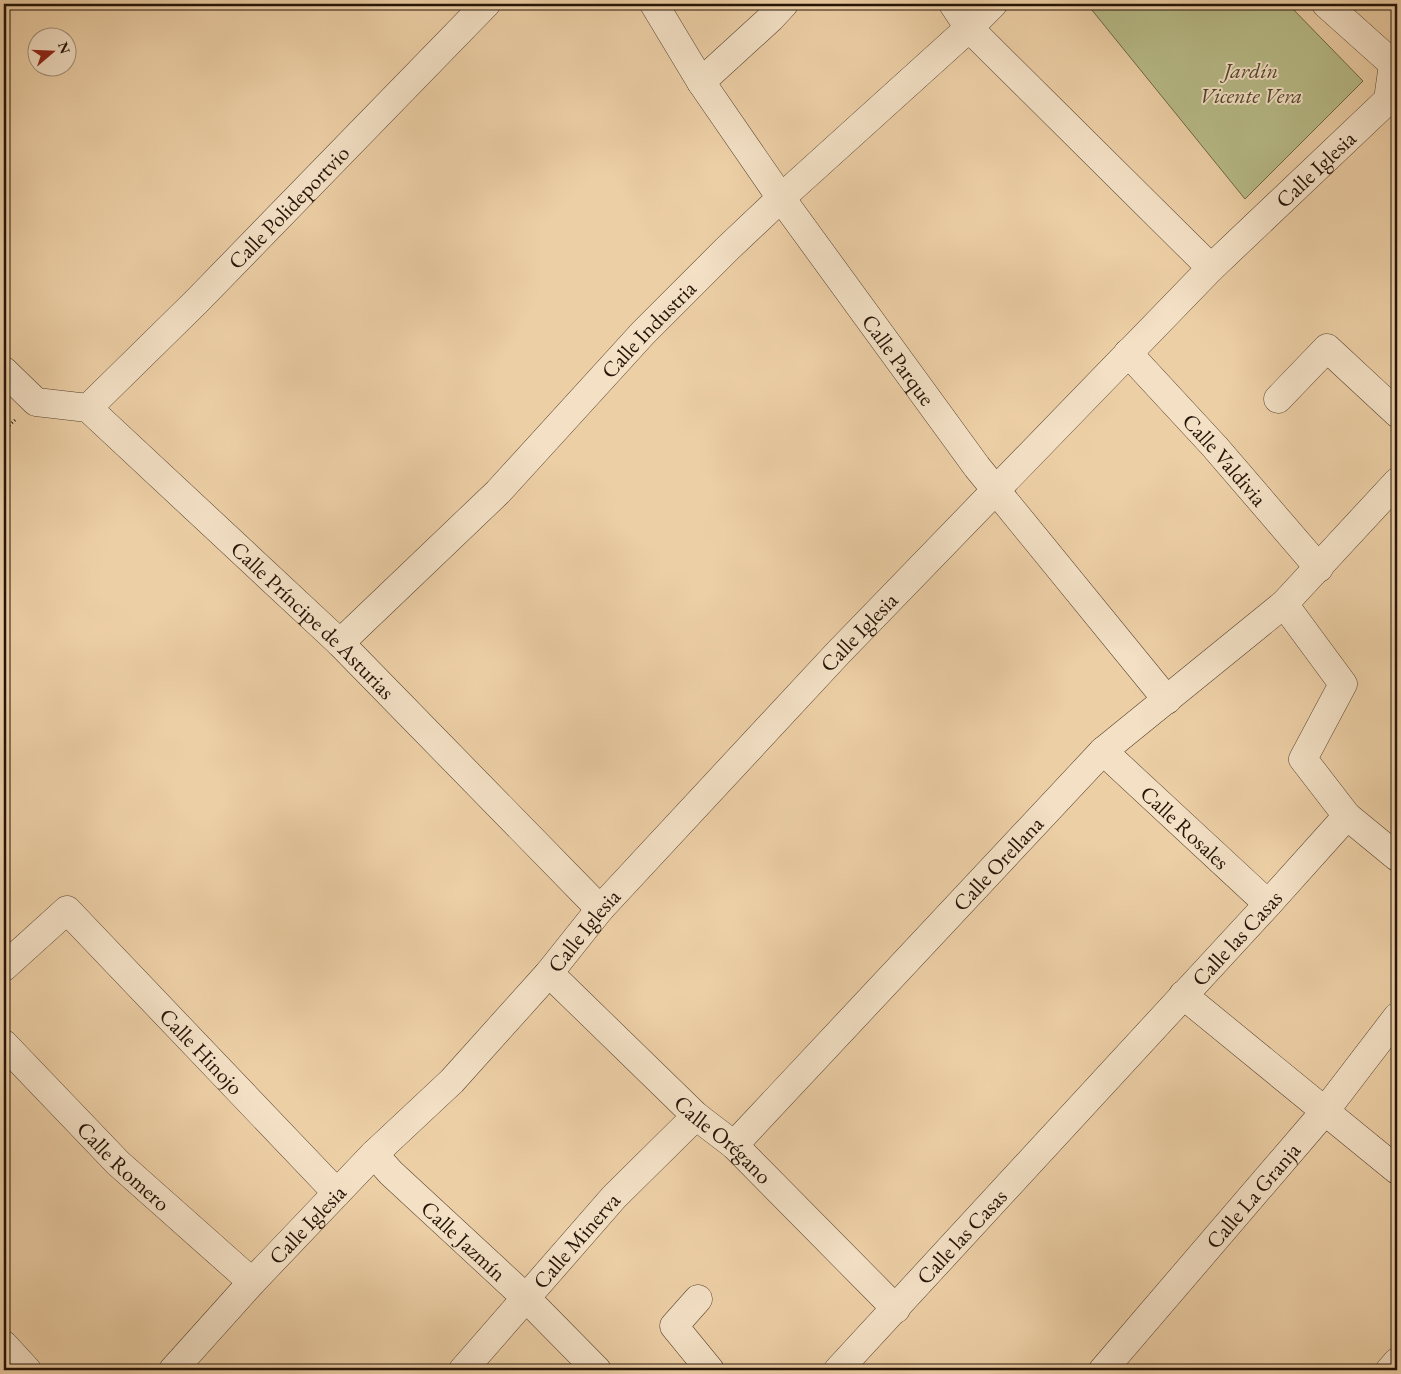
<svg xmlns="http://www.w3.org/2000/svg" width="1401" height="1374" font-family="'EB Garamond',serif">
<style>
.green{fill:#b7bb88;stroke:#6e6848}
.lines{fill:none;stroke-linecap:round;stroke-linejoin:round}
.street-casing{stroke:#57432f;stroke-width:29}
.path{stroke:#251407;stroke-width:3;stroke-dasharray:1 2.5;stroke-linecap:butt}
.street{stroke:#f3e0c5;stroke-width:28}
.labels{text-anchor:middle;dominant-baseline:central;stroke-width:4;stroke-linejoin:round;paint-order:stroke}
.park-label{font-size:22px;font-style:italic;fill:#51462e;stroke:#f3e0c5}
.street-label{font-size:22px;fill:#251407;stroke:#f3e0c5}
</style>
<rect width="100%" height="100%" fill="#edcfa6"/>
<filter id="stains"><feTurbulence type="fractalNoise" baseFrequency=".004" numOctaves="4"/><feColorMatrix values="0 0 0 0 .2 0 0 0 0 .09 0 0 0 0 .02 0 0 0 .5 -.17"/></filter>
<radialGradient id="worn" r=".72"><stop offset=".6" stop-color="#630" stop-opacity="0"/><stop offset="1" stop-color="#630" stop-opacity=".3"/></radialGradient>
<path class="green" d="M1087,4H1288L1363,81L1245,199Z"/>
<g class="lines">
<defs>
<g id="street">
<path id="s1" d="M654,4L701,82L781,198L977,467L1167,700"/>
<path d="M1326,4L1393,64"/>
<path d="M701,82L771,18L784,4"/>
<path id="s2" d="M1211,268L1388,100L1393,64L1397,59"/>
<path id="s3" d="M1128,353L1215,447L1319,568"/>
<path id="s4" d="M4,371L36,402L88,408L340,643L600,909"/>
<path d="M1278,399L1327,348L1397,413"/>
<path id="s5" d="M88,408L196,302L486,4"/>
<path id="s6" d="M340,643L498,492L643,333L727,249L781,198L969,28L993,4"/>
<path id="s7" d="M1103,751L1268,904"/>
<path d="M1347,816L1397,857"/>
<path id="s8" d="M4,967L67,910L337,1193"/>
<path id="s9" d="M549,973L696,1116L734,1145L896,1309"/>
<path d="M1183,995L1397,1170"/>
<path id="s10" d="M4,1044L118,1163L252,1282"/>
<path id="s11" d="M734,1145L1103,751L1284,604L1397,482"/>
<path id="s12" d="M374,1154L391,1173L525,1297L597,1370"/>
<path d="M698,1299L674,1326L710,1370"/>
<path d="M4,1345L27,1370"/>
<path id="s13" d="M173,1370L252,1282L374,1154L452,1081L549,973L600,909L838,653L1211,268L969,28L953,4"/>
<path id="s14" d="M463,1370L614,1197L696,1116"/>
<path id="s15" d="M838,1370L1268,904L1347,816L1303,759L1343,684L1284,604"/>
<path id="s16" d="M1103,1370L1325,1111L1397,1017"/>
<path d="M1390,1370L1397,1362"/>
</g>
</defs>
<use href="#street" class="street-casing"/>
<path class="path" d="M4,430L15,420"/>
<use href="#street" class="street"/>
</g>
<g class="labels">
<g class="park-label">
<text x="1251" y="70">Jardín<tspan x="1251" dy="25">Vicente Vera</tspan></text>
</g>
<g class="street-label">
<text stroke="none"><textPath href="#s2" startOffset="144">Calle Iglesia</textPath></text>
<text stroke="none"><textPath href="#s5" startOffset="284">Calle Polideportvio</textPath></text>
<text stroke="none"><textPath href="#s6" startOffset="440">Calle Industria</textPath></text>
<text stroke="none"><textPath href="#s1" startOffset="432">Calle Parque</textPath></text>
<text stroke="none"><textPath href="#s3" startOffset="144">Calle Valdivia</textPath></text>
<text stroke="none"><textPath href="#s4" startOffset="406">Calle Príncipe de Asturias</textPath></text>
<text stroke="none"><textPath href="#s13" startOffset="1008">Calle Iglesia</textPath></text>
<text stroke="none"><textPath href="#s7" startOffset="112">Calle Rosales</textPath></text>
<text stroke="none"><textPath href="#s11" startOffset="386">Calle Orellana</textPath></text>
<text stroke="none"><textPath href="#s13" startOffset="602">Calle Iglesia</textPath></text>
<text stroke="none"><textPath href="#s15" startOffset="588">Calle las Casas</textPath></text>
<text stroke="none"><textPath href="#s8" startOffset="280">Calle Hinojo</textPath></text>
<text stroke="none"><textPath href="#s9" startOffset="241">Calle Orégano</textPath></text>
<text stroke="none"><textPath href="#s10" startOffset="171">Calle Romero</textPath></text>
<text stroke="none"><textPath href="#s16" startOffset="230">Calle La Granja</textPath></text>
<text stroke="none"><textPath href="#s13" startOffset="198">Calle Iglesia</textPath></text>
<text stroke="none"><textPath href="#s15" startOffset="182">Calle las Casas</textPath></text>
<text stroke="none"><textPath href="#s14" startOffset="172">Calle Minerva</textPath></text>
<text stroke="none"><textPath href="#s12" startOffset="125">Calle Jazmín</textPath></text>
</g>
</g>
<rect width="1401" height="1374" fill="none" stroke="#edcfa6" stroke-width="20"/>
<rect x="5" y="5" width="1391" height="1364" fill="none" stroke="#251407" stroke-width="2.5"/>
<rect x="10" y="10" width="1381" height="1354" fill="none" stroke="#251407"/>
<g transform="translate(52 52) rotate(71)"><circle r="24" fill="#f3e0c5" stroke="#a18e79"/>
<path d="M0-4L9 19L0 12L-9 19Z" fill="#8f2418"/>
<text y="-8" font-size="14" font-weight="bold" text-anchor="middle" fill="#251407">N</text>
</g>
<rect width="100%" height="100%" filter="url(#stains)"/>
<rect width="100%" height="100%" fill="url(#worn)"/>
</svg>
